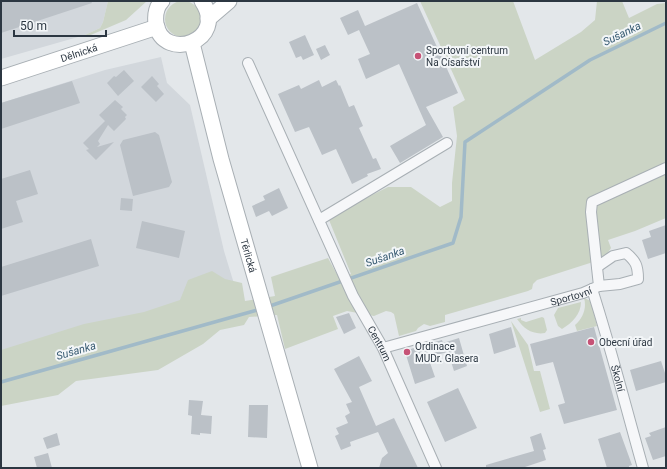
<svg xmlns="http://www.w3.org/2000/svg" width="667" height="469" font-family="Roboto,sans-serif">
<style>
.built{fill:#d2d7dc}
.green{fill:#cbd4c5}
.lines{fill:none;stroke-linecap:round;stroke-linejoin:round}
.stream{stroke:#a1bac8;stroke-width:3.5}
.building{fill:#bbc1c7}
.street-casing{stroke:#a8afb4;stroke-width:12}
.secondary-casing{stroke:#a8afb4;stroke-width:17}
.street{stroke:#f6f7f9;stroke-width:10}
.secondary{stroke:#fff;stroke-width:15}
.poi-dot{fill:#c65276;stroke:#f3f6f8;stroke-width:1.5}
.labels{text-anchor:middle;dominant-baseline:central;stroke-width:4;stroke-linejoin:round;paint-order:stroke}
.poi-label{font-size:10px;fill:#2c3742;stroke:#f3f6f8;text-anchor:start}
.street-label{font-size:10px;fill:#2c3742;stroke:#f3f6f8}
.water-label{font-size:11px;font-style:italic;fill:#395c73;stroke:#f3f6f8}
</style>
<rect width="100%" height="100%" fill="#e3e7ea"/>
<path class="built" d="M1,1H108L103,22L100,28L85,35L1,59Z
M161,57L167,83L190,105L224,251L239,300L1,369V103L105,70Z"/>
<path class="green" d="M108,1H147L126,20L86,37L85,35L100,28L103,22Z
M420,1H513L535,60L581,32L595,20L597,1H622L629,18L657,4L666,3V218L635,231L608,240L611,248L607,254L590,263L537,280L533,284L532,289L528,291L445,315V322L430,326L424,324L418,328L416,331L399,336L394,314L391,312L386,311L374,316L347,311L333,316L338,329L285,349L277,315L249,317L244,325L220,330L203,344L158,370L76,381L58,395L1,406V350L84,324L144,312L180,300L188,280L212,271L225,279L242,283L245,301L275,296L271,277L328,258L339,278L351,274L329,220L364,199L388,187H411L440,207L452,201V183L457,136L453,107L465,100Z
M165 19a18 18 0 1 1 36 0a18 18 0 1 1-36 0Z
M584,298L591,301L597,326L577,331L575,325C583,318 587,308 584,298Z
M581,302C581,314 572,323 562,329L558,326L554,315L558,308Z
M542,317L544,318L547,330L545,333C533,335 524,329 517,319L521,318V320L526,322Z
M511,321L528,345L534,371H540L550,409L540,412Z"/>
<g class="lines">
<path class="stream" d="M267,307L453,243L461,217L465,142L590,60L666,23
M1,382L261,309"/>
</g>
<path class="building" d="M1,1H91L92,3L1,33Z
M417,3L458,93L426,107L443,137L400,163L390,146L426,125L399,64L366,79L358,59L370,54L359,30L348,35L340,18L358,10L365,26Z
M305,35L314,55L303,60L301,56L296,58L289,42Z
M325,45L330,55L321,60L316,49Z
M124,70L134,81L118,96L107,83L114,76L116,77Z
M152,76L159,84L157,86L164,94L156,102L141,87Z
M319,80L322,87L336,80L339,86L340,85L349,107L354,105L363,126L359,128L373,159L376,158L381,169L367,174L368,176L352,184L336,149L322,155L309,127L295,132L278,94L299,85L301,89Z
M72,81L80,103L1,129V103Z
M115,100L123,107L121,109L127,115L125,117L126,119L114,131L108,125L98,141L100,144L97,147L114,142L96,160L86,150L89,149L83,143L105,121L99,115Z
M155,132L159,135L172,182L169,187L133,196L120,145L123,140Z
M30,170L38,194L16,201L23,222L1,229V179Z
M279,188L288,208L272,216L269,211L256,217L252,206L265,200L263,196Z
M121,198L133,199L132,211L120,210Z
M142,221L185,231L179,258L136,248Z
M666,225V253L648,259L642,240L651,237L649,231Z
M91,239L99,266L1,296V267Z
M349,313L356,328L344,334L336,317Z
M511,327L516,347L494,354L489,334Z
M594,327L617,410L564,424L558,405L565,403L553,362L536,366L530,344Z
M459,338L467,366L454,371L448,352L428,357L435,377L415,384L406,355L407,350L442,340L443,343Z
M359,356L372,381L359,387L376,426L394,418L418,468H379L382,458L388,453L378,432L350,442L351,446L341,450L335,436L339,434L336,428L348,423L345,416L350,413L346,404L352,402L334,369Z
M661,361L666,376V382L636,391L630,370Z
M458,388L477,428L445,442L427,402Z
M189,400L203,401L201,415L212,416L211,434L200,433V435L191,434L192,416L188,415Z
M249,405H268L267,438L248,437Z
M666,427V456L653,460L645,438L651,436L649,433Z
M620,432L632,465L629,466V468H607L598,439Z
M57,433L60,445L47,449L43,438Z
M541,433L546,449L543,450L546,460L522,468H486V465L534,451L530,437Z
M48,453L52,468H37L34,457Z"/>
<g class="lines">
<defs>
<g id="street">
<path id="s1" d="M248,63L353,296L383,348L436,468"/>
<path d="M319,220L447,143"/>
<path d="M597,267L613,256L626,253C636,261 638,266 638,279L620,284L599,286"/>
<path id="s2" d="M592,289C611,348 626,408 643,468"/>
<path id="s3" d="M383,348L583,293L599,286L591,212L592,202L666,168"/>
</g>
<g id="secondary">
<path d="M162,1C156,7 155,16 156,24C163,63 229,41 202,1"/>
<path d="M208,19L229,1"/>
<path id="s4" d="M192,43L221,159L310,468"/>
<path id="s5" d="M1,78L157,27"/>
</g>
</defs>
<use href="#street" class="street-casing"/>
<use href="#secondary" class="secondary-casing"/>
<use href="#street" class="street"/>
<use href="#secondary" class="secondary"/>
</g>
<g class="poi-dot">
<circle cx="418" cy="56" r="4"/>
<circle cx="591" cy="342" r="4"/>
<circle cx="407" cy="352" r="4"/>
</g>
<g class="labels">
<g class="poi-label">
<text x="426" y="50">Sportovní centrum<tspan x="426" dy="12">Na Císařství</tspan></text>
<text x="599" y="342">Obecní úřad</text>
<text x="415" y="346">Ordinace<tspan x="415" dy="12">MUDr. Glasera</tspan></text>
</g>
<g class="street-label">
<text stroke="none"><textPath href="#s5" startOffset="82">Dělnická</textPath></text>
<text stroke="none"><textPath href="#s4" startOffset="220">Těrlická</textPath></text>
<text stroke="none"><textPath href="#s3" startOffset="195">Sportovní</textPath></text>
<text stroke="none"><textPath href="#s1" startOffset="310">Centrum</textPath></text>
<text stroke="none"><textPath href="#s2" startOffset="93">Školní</textPath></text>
</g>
<g class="water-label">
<text transform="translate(622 34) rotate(-26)">Sušanka</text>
<text transform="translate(385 257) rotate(-19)">Sušanka</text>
<text transform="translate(76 351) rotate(-16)">Sušanka</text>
</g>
</g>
<rect width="667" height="469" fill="none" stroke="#2c3742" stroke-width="4"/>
<path d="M14 30v6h92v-6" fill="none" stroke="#2c3742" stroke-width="2"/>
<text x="20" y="30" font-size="12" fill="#2c3742" stroke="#f3f6f8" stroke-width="3" paint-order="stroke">50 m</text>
</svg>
